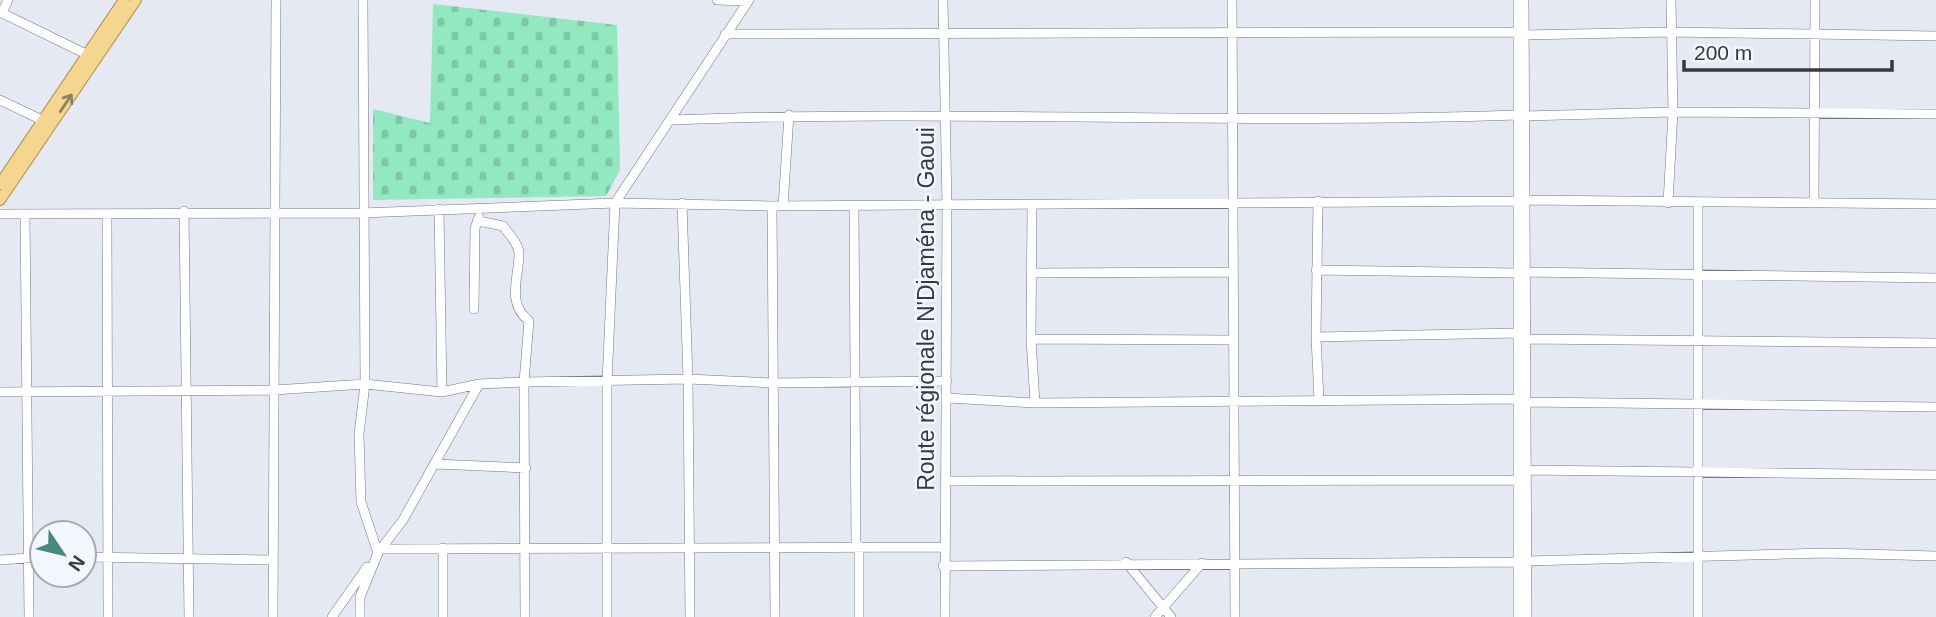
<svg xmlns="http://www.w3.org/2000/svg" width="1936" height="617" font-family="Helvetica,sans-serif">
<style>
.cemetery{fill:url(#cemetery-stones)}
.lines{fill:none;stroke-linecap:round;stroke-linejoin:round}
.minor-casing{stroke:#737881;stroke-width:10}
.major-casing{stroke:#ad8e42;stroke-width:12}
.minor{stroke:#fff;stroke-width:9}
.major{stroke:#f4d68f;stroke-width:10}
.oneway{stroke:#8c8062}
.labels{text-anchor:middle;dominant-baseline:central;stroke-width:5;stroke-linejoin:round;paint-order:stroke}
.street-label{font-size:23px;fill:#37393d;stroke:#f3f6fd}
</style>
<defs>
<pattern id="cemetery-stones" width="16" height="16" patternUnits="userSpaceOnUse" patternTransform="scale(1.75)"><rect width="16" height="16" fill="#92e8bf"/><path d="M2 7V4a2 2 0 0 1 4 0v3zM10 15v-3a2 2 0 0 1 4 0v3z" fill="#7ec8a5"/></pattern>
</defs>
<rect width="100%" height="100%" fill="#e4e9f4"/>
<path class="cemetery" d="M433,4L617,25L620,170L606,196L373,200V109L430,123Z"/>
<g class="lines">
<defs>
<path id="minor" d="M717,0L748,1
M943,0L947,204L945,617
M1232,0L1235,617
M1524,0L1527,617
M0,12L86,54
M2,13L8,0
M725,34L1517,32
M1524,35L1670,32L1936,36
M0,100L42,120
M1524,116L1673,112L1936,114
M672,120C954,109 1236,125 1517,115
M1525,200L1936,204
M1318,201L1316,337L1319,400
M682,203L688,379L690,617
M1668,203L1673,112L1671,0
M1814,203L1815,0
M772,206L775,617
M783,206L789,115
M854,206L856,547
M439,209L442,392
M184,211L189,617
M0,214L362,213L615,203L772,206L1517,201
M25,214L29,617
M107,215L108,617
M479,221L503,226C509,234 519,244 519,254C519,277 506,303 529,321L524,382L525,617
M1316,270L1517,273
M1526,272L1936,278
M1032,273L1233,272
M474,309L475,228L479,217
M1316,337L1517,333
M1031,339L1233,340
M1526,339L1936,343
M0,392L274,390L365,384L442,392L479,384L524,382L688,379L772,383L947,381
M947,398L1035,403L1031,339L1032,204
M1526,402L1936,407
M1035,403L1518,399
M435,464L526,468
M1527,470L1936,475
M945,481L1518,480
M859,546V617
M443,548V617
M381,549L945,547
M380,550L403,520L479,384
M84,557L271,560
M0,560L42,557
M1527,561L1825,553L1936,556
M1126,562L1171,617
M943,566L1518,562
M273,617L276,0
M332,617L367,567
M360,617V597L378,553L361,502L359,434L365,384L363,0
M607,617V382L615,203L749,0
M1155,617L1202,563
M1518,617V0
M1698,617V203"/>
<path id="major" d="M0,184L124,0
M0,200L136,0"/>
</defs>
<use href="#minor" class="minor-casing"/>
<use href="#major" class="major-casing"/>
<use href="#minor" class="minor"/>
<use href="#major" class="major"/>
</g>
<defs><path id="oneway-shaft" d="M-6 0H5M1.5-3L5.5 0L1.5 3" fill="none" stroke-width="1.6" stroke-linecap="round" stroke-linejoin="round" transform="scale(1.75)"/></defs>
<use class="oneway" href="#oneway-shaft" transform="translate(66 103) rotate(-56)"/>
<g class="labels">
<g class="street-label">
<text transform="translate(926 309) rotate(-90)">Route régionale N'Djaména - Gaoui</text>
</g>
</g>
<g transform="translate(63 554) rotate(125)"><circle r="33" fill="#f3f6fd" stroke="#a8aab0" stroke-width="2"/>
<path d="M0-5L12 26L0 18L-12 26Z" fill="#458a80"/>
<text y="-10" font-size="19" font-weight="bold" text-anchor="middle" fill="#37393d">N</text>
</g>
<path d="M1684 60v10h208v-10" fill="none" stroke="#37393d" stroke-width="3.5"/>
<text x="1694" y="60" font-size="21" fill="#37393d" stroke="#f3f6fd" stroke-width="5" paint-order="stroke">200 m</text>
</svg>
